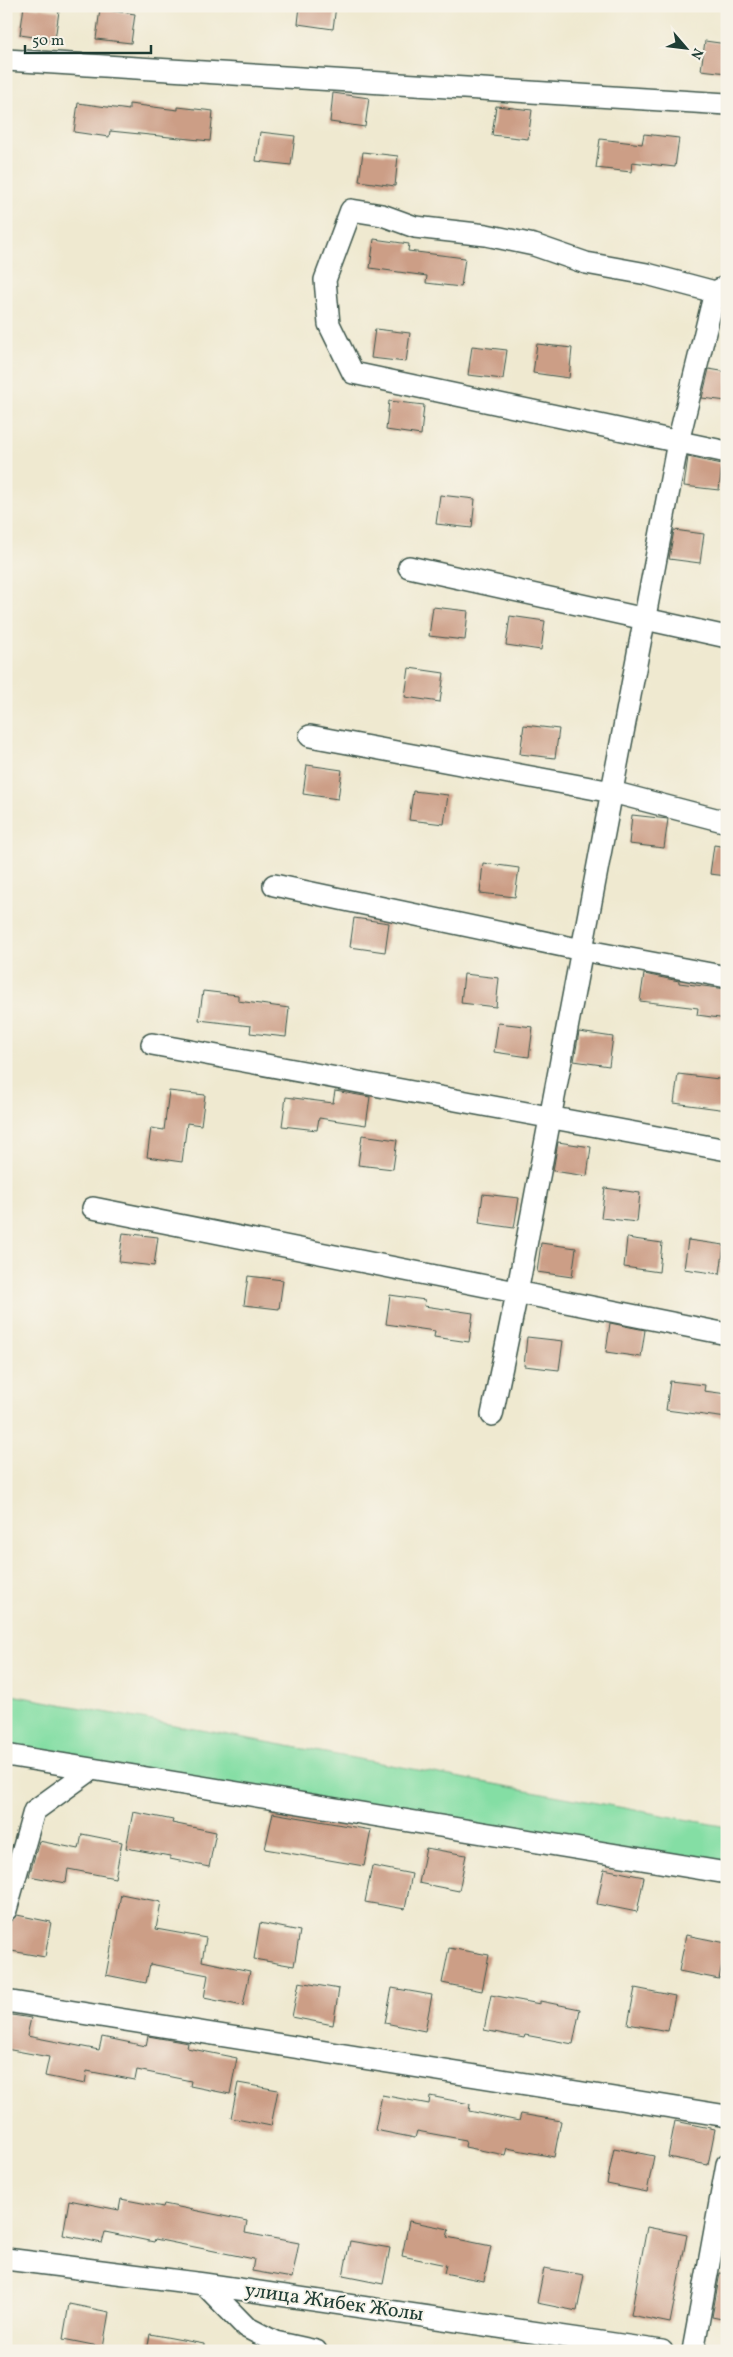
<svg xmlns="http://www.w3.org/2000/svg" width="733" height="2357" font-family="Vollkorn,serif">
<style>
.green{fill:#84dea4;stroke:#528e6c}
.building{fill:#cc9e86}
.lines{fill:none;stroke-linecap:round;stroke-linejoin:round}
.minor-casing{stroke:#3e574b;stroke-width:24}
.minor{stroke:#fff;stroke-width:21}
.labels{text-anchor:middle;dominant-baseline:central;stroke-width:4;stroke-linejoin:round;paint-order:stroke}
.street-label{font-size:20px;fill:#1f3d34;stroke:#f7f3e8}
</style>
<rect width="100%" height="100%" fill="#f7f3e8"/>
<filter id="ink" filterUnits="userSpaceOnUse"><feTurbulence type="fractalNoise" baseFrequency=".02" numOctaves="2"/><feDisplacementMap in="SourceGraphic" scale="10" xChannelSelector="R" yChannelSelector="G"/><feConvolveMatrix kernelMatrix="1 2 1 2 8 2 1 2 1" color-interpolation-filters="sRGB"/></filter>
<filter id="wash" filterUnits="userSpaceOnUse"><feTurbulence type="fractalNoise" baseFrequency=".0096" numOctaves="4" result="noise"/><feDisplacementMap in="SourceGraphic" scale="20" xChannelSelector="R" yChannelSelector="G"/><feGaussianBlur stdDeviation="1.12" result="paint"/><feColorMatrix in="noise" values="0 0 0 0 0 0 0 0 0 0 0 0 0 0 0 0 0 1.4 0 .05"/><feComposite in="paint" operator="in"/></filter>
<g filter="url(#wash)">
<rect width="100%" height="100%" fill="#efe9d0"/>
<path class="green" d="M6,1694L727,1827V1871L6,1755Z"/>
<g id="blocks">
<path class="building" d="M24,6L59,11L55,40L20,35Z
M300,6H336L333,29L298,24Z
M100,9L135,14L131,43L96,39Z
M705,41L727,44V73L701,70Z
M333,93L369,98L365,127L330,122Z
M78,103L129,110V104L178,110V107L213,111L210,141L110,131L109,137L74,132Z
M496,106L532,110L528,139L492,135Z
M260,132L295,136L291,165L256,161Z
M644,134L679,138L675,167L632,162L631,172L596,168L600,139L642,144Z
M363,152L398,156L395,186L359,181Z
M374,239L409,244L408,251L465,258L461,287L426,283L427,276L370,268Z
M375,329L410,333L406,362L371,358Z
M537,344L572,348L569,378L533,373Z
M472,346L507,350L503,379L468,375Z
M709,369L727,372V401L702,398Z
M389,401L424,405L421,435L386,430Z
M688,457L722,464L719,490L684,486Z
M440,495L475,499L472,528L436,524Z
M674,530L704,534L700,563L669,559Z
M433,607L468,611L465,640L429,636Z
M510,616L545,621L541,650L506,645Z
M409,668L444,673L440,702L405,697Z
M524,725L559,729L555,758L520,754Z
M307,765L342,770L338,799L303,794Z
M413,791L448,795L444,824L409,820Z
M632,815L668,819L664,848L629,844Z
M714,845L727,847V876L710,874Z
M483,863L519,868L515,897L480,893Z
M354,918L389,923L385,952L350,947Z
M464,974L499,978L496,1007L461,1003Z
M644,974L679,981V983L727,989V1019L697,1015L698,1008L640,1001Z
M203,991L238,995V1001L289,1008L286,1037L250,1033L251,1026L199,1020Z
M498,1023L533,1027L529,1057L494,1052Z
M579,1032L613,1037L609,1066L574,1061Z
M678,1074L727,1080V1110L674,1103Z
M169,1091L205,1095L201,1125L187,1123L182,1162L147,1157L151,1128L164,1130Z
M335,1091L370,1097L366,1125L319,1118L317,1130L282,1126L286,1097L333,1103Z
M362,1135L397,1140L393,1169L358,1165Z
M558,1142L591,1147L587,1176L553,1171Z
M605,1188L640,1193L637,1222L601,1218Z
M483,1194L519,1198L514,1228L479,1223Z
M123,1233L158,1237L154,1266L119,1262Z
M627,1238L662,1243L659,1272L624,1267Z
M688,1240L724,1245L720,1274L684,1269Z
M541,1243L576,1248L572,1277L537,1272Z
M248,1276L283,1280L279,1309L244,1305Z
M390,1295L425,1300L424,1306L473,1313L469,1342L434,1337L435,1331L386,1324Z
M610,1323L645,1330L641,1357L606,1352Z
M527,1337L563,1341L559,1370L524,1366Z
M670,1381L705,1385L704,1391L727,1394V1418L666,1410Z
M133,1812L173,1820L172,1823L216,1832L209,1867L170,1859V1856L126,1848Z
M273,1813L371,1830L364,1866L265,1849Z
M82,1834L122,1842L115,1878L68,1869L66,1883L29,1876L39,1841L79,1849Z
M426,1848L466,1855L459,1891L419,1883Z
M372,1866L412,1874L405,1909L365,1902Z
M604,1869L644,1877L637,1912L597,1904Z
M121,1894L161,1902L156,1929L206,1938L202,1961L250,1971L243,2006L204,1998L208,1975L150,1964L146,1983L106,1975Z
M17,1915L51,1922L45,1957L6,1950L10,1922Z
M260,1923L300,1931L294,1966L254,1959Z
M686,1935L726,1943L719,1979L679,1971Z
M449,1948L489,1955L482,1991L442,1983Z
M299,1982L339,1989L333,2025L292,2017Z
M392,1988L432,1995L425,2031L385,2023Z
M635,1988L675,1996L668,2031L628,2024Z
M491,1995L540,2004V2001L580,2009L573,2044L525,2035L524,2038L484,2030Z
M6,2014L31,2018L27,2036L99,2050L102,2037L146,2046L148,2036L188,2043L187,2048L237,2058L230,2094L190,2086L191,2081L137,2070L135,2080L87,2071L85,2084L45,2076L49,2057L6,2049Z
M238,2083L278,2090L271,2126L231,2118Z
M382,2095L429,2104L430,2096L470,2104L469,2111L519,2121L521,2114L561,2121L554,2157L507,2148L505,2155L465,2147L466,2140L417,2131L415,2138L375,2130Z
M675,2121L715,2129L708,2165L668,2157Z
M614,2148L654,2156L647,2192L607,2184Z
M121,2199L163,2207L164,2204L247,2221L245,2233L299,2243L292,2278L252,2271L254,2259L155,2239L154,2242L105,2232L102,2243L63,2235L69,2200L119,2210Z
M409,2221L449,2229L447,2237L491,2246L484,2281L444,2273L446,2265L402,2256Z
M647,2227L687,2235L670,2323L631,2315Z
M350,2241L390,2248L383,2284L343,2276Z
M544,2268L584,2275L577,2311L537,2303Z
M720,2273L727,2274V2320L712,2317Z
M69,2304L109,2312L103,2347L63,2339Z
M150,2334L204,2344V2351H147Z"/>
</g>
</g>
<g filter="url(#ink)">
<use href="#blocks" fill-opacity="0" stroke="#3e574b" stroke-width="1"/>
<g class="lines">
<defs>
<path id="minor" d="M6,60L727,104
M715,292L647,274L586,263L534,245L486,235L415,227L382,215L351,210L325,280L329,324L353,373L727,452
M409,567L727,637
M310,736L612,792L727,822
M274,885L582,950L727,977
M152,1044L727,1150
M93,1208L727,1334
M492,1415L517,1293L678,442L715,292L727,286
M6,1755L92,1769
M6,1910L34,1811L92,1769L727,1873
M6,2001L727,2116
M6,2259L204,2284L662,2351
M204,2284L246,2327L275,2342L316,2351
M693,2351L727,2164"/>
</defs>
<use href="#minor" class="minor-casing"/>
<use href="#minor" class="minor"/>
</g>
</g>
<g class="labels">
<g class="street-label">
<text transform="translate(334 2303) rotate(8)">улица Жибек Жолы</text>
</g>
</g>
<rect width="733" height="2357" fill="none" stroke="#f7f3e8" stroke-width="25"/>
<g transform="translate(686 48) rotate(118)" stroke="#f7f3e8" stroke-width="4" paint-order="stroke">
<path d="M0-4L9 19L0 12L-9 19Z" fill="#1f3d34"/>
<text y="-8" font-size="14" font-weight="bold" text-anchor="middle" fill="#1f3d34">N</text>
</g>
<path d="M25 45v8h126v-8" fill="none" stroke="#1f3d34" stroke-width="2.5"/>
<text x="32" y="45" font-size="15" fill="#1f3d34" stroke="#f7f3e8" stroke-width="4" paint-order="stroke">50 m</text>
</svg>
